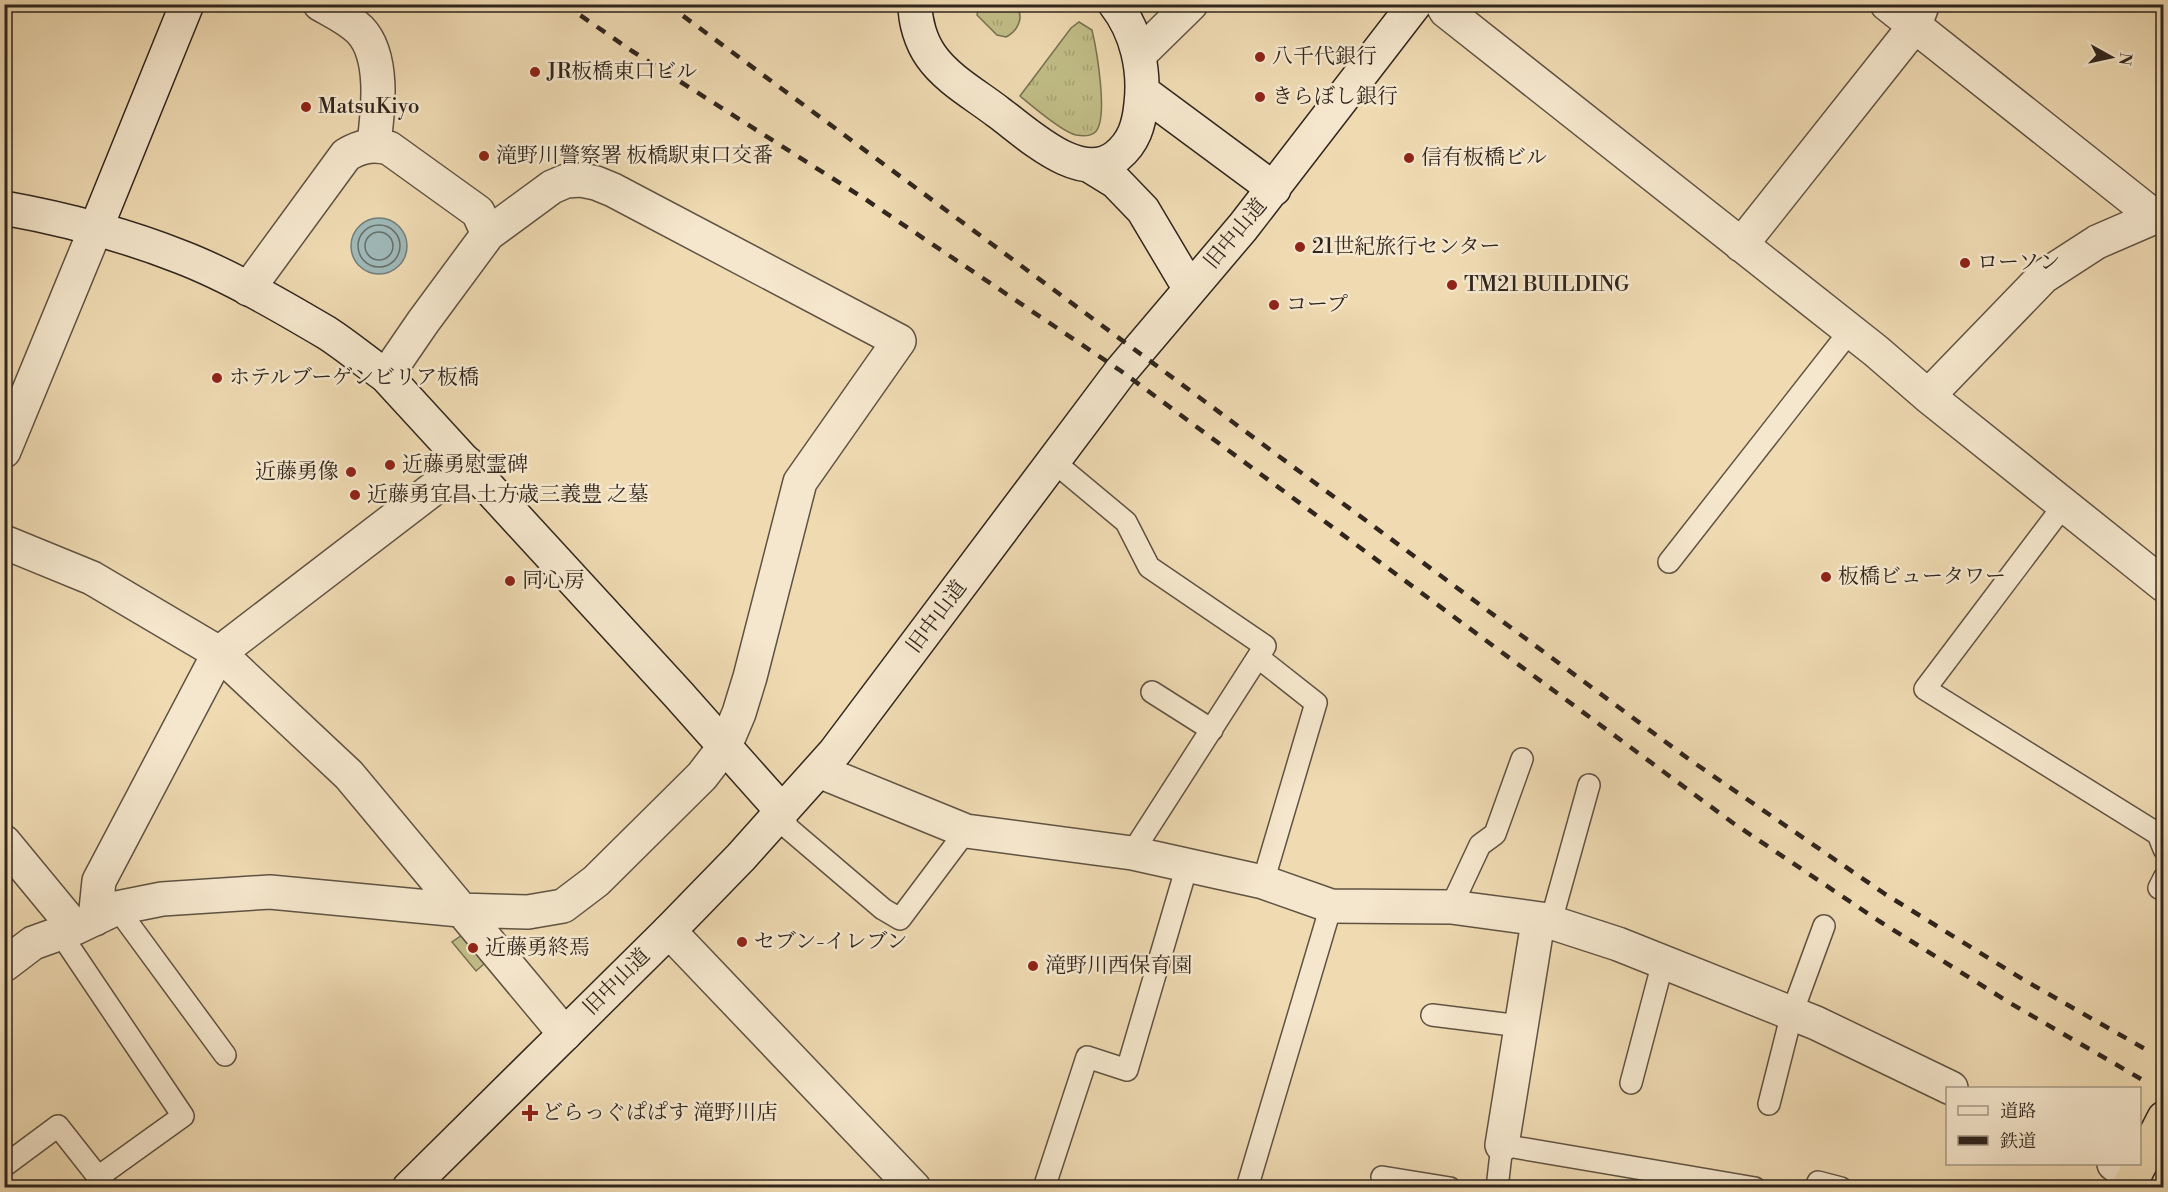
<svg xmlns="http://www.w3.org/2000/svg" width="2168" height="1192" font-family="'Libre Bodoni','Noto Serif JP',serif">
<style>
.grass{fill:url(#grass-tufts);stroke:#787252;stroke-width:1.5}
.forest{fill:url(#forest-firs);stroke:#787252;stroke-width:1.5}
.water{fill:#9fb8b7;stroke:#737e7a;stroke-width:1.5}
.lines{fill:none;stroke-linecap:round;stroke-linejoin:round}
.shore{stroke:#686f6a;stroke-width:1.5}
.lane-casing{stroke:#605343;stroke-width:24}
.street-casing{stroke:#605343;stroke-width:36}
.secondary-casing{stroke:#30261e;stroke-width:36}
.highway-casing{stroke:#30261e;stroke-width:36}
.lane{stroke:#f5e7cd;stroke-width:21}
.street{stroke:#f5e7cd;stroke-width:33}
.secondary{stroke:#f5e7cd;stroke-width:33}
.highway{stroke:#efdab2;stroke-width:33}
.rail{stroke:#30261e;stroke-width:4.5;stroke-dasharray:10 10;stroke-linecap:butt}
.poi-dot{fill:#8f2418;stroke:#f5e7cd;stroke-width:2}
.labels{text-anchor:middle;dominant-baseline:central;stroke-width:5;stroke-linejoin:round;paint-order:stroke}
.poi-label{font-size:21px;fill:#30261e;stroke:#f5e7cd;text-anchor:start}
.street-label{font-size:21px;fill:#30261e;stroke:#f5e7cd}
</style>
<defs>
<pattern id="grass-tufts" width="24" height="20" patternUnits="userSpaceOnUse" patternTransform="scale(1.5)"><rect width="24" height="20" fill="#c1bd87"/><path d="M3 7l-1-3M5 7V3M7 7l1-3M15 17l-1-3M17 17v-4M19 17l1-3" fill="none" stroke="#a6a274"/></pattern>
<pattern id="forest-firs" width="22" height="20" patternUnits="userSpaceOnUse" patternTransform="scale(1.5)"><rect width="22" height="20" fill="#c1bd87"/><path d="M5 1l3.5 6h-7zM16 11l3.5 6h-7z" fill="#a6a274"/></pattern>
</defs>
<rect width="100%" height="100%" fill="#efdab2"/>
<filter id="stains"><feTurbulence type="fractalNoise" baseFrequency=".00333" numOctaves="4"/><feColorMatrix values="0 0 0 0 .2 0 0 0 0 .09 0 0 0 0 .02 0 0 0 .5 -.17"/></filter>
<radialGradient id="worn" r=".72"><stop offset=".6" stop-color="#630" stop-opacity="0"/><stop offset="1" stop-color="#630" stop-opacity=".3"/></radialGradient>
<path class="grass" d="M979,4L1014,5C1026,15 1018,31 1006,37L997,35L977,15Z
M1079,22L1092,30C1096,47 1110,123 1094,133C1090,136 1082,136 1076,135C1062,132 1032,106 1020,96L1071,28Z"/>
<path class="forest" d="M471,929L494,955L476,971L452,942Z"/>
<path class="water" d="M351 246a28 28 0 1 1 56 0a28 28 0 1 1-56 0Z"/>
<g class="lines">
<path class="shore" d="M358 246a21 21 0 1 1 42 0a21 21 0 1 1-42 0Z
M365 246a14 14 0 1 1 28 0a14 14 0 1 1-28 0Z"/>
<defs>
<path id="lane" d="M1054,462L1126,522L1149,567L1265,646L1132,853
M2064,505L1925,689L2158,834L2164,849
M1669,562L1850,331
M1259,658L1316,703L1263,882
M1152,692L1212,730
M782,811L788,828L883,909L900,919L966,831
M2159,888L2164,878
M1451,907L1480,845L1495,834L1522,759
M117,908L225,1055
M1541,919L1553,914L1589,785
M60,933L183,1116L98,1177
M1432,1015L1520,1026
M1631,1083L1663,962
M1769,1104L1792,1013L1824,926
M4,1166L58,1126L106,1187
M1382,1177L1450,1188
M1044,1188L1087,1057L1127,1070L1187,866
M1247,1188L1331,906
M1497,1188L1502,1145L1755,1188
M1816,1188L1818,1182L1841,1188"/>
<path id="street" d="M320,4C334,12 349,19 360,30C385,56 378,111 374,144
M1442,4L1446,11L1876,351L1928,396L2043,277L2097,242L2164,213
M1887,4L2154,216
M1139,55L1191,4
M1741,245L1914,27L1922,6
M248,289L346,155C361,146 372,144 389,148L478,212L488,234
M1928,396L2164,585
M4,451L96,228
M4,542L92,578L219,653L349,775L565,1034
M819,771L966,831L1132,853L1263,882L1331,906L1451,907L1541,919L1618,944L1816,1023L1951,1088
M4,842L75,928
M95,919L99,881L219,653L467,463
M669,931L914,1188
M4,965L33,943L75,928L117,908L162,899L270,892L460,910L528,912L563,906L596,881L702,776L725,746L739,713L750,677L800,482L899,341L613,190L596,183L581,180L566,181L552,187L488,234L423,322L386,376
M1502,1145L1536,934L1541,919
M2114,1164L2134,1178"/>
<path id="secondary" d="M915,4C915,22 921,42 931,56C947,79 976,95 998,112C1027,133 1081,186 1117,156C1134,142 1139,125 1141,104C1145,70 1137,32 1115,4
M1143,92L1274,189
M1090,166L1116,182L1143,210L1190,289
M4,208C65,219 123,234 181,257C228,275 283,307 327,333C347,346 366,362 386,376L678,694L782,811
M96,228L187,4
M409,1188L669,931L741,857L835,752L1121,371L1243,227L1415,4"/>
<path id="highway" d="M2128,1188L2164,1118"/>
</defs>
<use href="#lane" class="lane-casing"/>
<use href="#street" class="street-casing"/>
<use href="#secondary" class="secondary-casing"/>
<use href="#highway" class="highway-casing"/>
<use href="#lane" class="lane"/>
<use href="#street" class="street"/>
<use href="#secondary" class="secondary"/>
<use href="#highway" class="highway"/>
<path class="rail" d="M564,4L632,51L865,199L1121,371L1733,823L1879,921L2010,1003L2141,1079
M667,4L1690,760L1885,894L2024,980L2152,1053"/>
</g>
<g class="poi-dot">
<circle cx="1260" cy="57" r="6"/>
<circle cx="535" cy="72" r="6"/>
<circle cx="1260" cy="97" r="6"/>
<circle cx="306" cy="107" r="6"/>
<circle cx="484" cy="156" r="6"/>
<circle cx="1409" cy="158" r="6"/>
<circle cx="1300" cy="247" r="6"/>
<circle cx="1965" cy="263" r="6"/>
<circle cx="1452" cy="285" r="6"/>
<circle cx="1274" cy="305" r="6"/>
<circle cx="217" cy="378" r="6"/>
<circle cx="390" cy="465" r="6"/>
<circle cx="351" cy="472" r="6"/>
<circle cx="355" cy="495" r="6"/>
<circle cx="1826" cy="577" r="6"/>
<circle cx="510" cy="581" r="6"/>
<circle cx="742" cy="942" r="6"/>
<circle cx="473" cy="948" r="6"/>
<circle cx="1033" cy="966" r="6"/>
<path d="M527 1104h6v6h6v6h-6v6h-6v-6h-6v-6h6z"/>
</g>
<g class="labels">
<g class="poi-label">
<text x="1272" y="57">八千代銀行</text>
<text x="547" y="72">JR板橋東口ビル</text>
<text x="1272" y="97">きらぼし銀行</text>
<text x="318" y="107">MatsuKiyo</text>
<text x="496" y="156">滝野川警察署 板橋駅東口交番</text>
<text x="1421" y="158">信有板橋ビル</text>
<text x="1312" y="247">21世紀旅行センター</text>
<text x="1977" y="263">ローソン</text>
<text x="1464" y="285">TM21 BUILDING</text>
<text x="1286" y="305">コープ</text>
<text x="229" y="378">ホテルブーゲンビリア板橋</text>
<text x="402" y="465">近藤勇慰霊碑</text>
<text x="339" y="472" text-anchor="end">近藤勇像</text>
<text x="367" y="495">近藤勇宜昌 土方歳三義豊 之墓</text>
<text x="1838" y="577">板橋ビュータワー</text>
<text x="522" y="581">同心房</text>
<text x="754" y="942">セブン-イレブン</text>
<text x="485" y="948">近藤勇終焉</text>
<text x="1045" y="966">滝野川西保育園</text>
<text x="542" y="1113">どらっぐぱぱす 滝野川店</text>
</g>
<g class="street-label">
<text transform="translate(1236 234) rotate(-50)">旧中山道</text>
<text transform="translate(937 617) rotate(-53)">旧中山道</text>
<text transform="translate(617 982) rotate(-45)">旧中山道</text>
</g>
</g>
<rect width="2168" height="1192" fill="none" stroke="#efdab2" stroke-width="24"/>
<rect x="6" y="6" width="2156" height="1180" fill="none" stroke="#30261e" stroke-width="3"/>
<rect x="12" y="12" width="2144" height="1168" fill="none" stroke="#30261e" stroke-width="1.5"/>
<rect x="1946" y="1087" width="195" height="78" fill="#f5e7cd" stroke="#a69a87" stroke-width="1.5"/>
<rect x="1958" y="1106" width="30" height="9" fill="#f5e7cd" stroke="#a69a87" stroke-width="1.5"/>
<text x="2000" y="1117" font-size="18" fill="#30261e">道路</text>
<rect x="1958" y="1136" width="30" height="9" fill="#30261e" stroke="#a69a87" stroke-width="1.5"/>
<text x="2000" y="1147" font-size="18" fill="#30261e">鉄道</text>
<g transform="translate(2111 57) rotate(98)" stroke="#f5e7cd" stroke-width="4.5" paint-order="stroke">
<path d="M0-4.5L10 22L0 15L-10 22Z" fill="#30261e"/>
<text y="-9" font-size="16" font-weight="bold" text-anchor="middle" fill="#30261e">N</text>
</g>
<rect width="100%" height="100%" filter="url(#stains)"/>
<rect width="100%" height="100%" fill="url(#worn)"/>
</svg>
